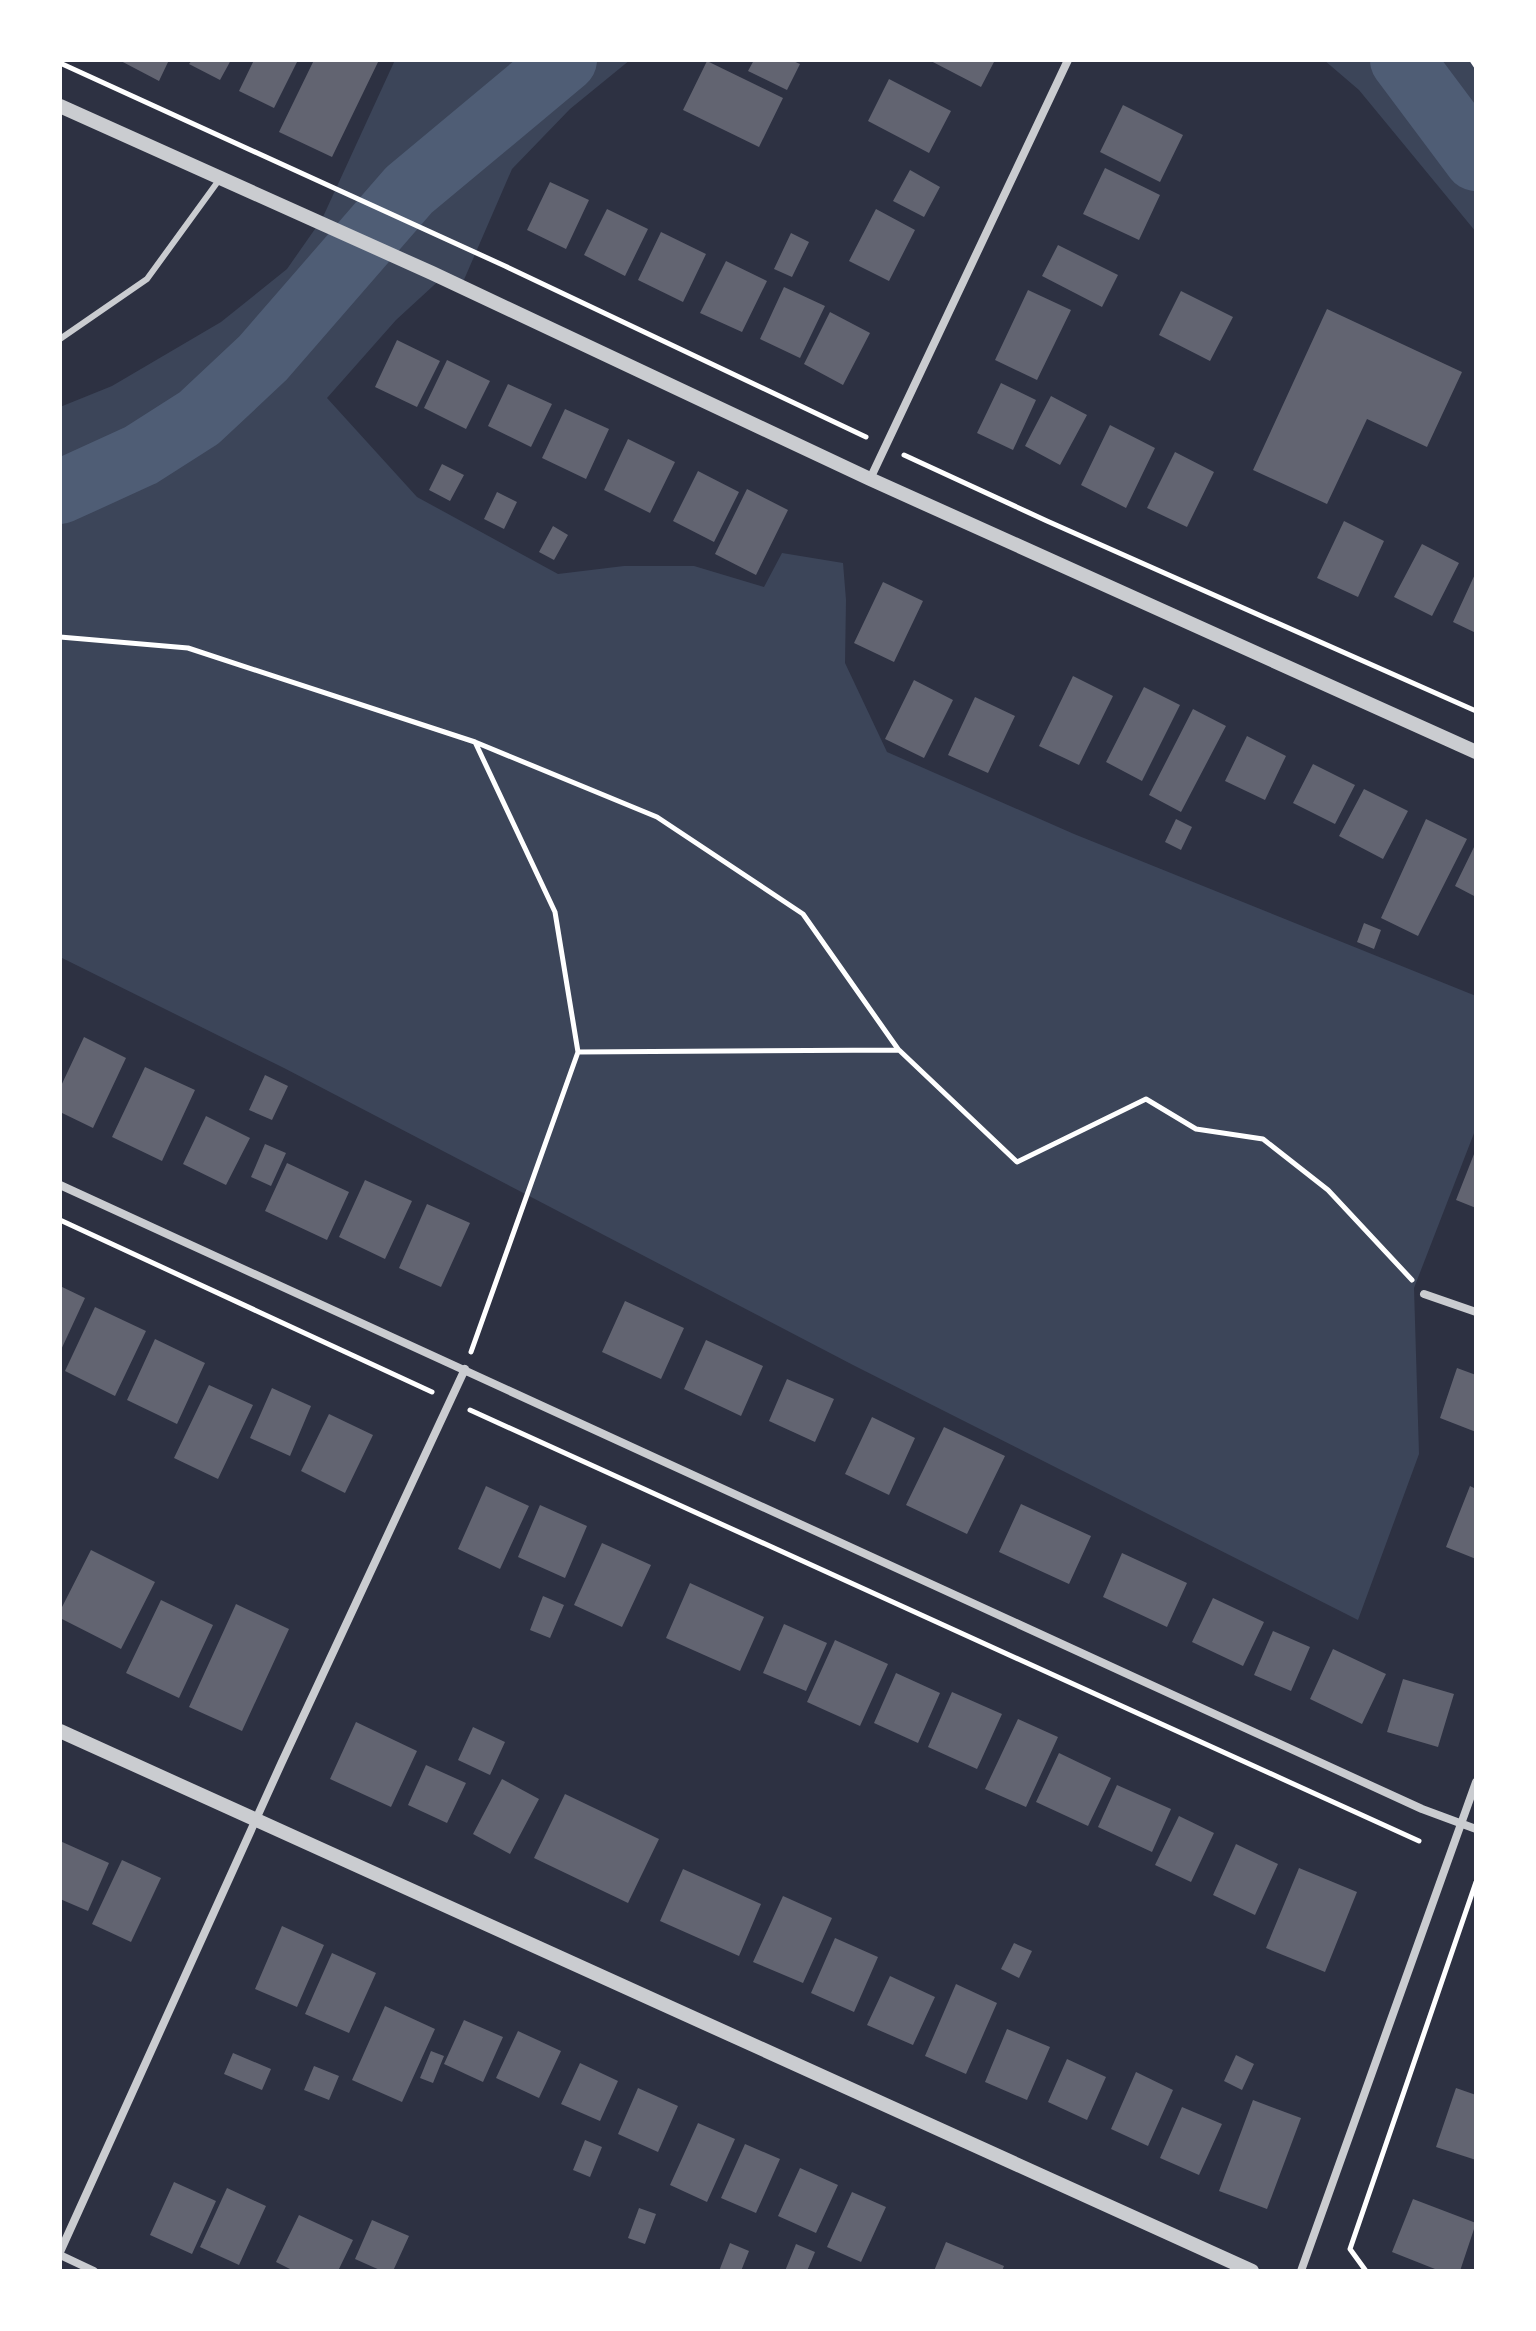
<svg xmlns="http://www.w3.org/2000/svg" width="1536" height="2331" font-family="Mulish,sans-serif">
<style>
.green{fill:#3c4559}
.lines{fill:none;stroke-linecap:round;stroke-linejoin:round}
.river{stroke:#4f5d75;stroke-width:64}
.building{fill:#626471}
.path{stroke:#fff;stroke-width:5}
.service{stroke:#caccd0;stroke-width:6}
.minor{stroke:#caccd0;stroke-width:8}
.tertiary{stroke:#caccd0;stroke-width:14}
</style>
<rect width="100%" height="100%" fill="#2d3142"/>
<path class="green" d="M395,60H630L570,109L512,169L463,282L445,275L396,320L327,398L417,497L558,574L624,566H694L764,587L782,553L843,563L846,600L845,663L887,752L1074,834L1476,996V1128L1414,1288L1419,1454L1358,1620L853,1365L284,1068L60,957V407L112,386L221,322L287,269L322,219Z
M1324,60H1476V232L1359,90Z"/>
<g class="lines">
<path class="river" d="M1402,60L1476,159
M60,492L141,455L199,418L263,358L409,190L565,60"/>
</g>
<path class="building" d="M119,60H169L159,81Z
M192,60H231L220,80L189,64Z
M254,60H298L274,108L239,91Z
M314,60H379L332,157L279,132Z
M754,60H791L800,64L787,90L748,71Z
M929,60H995L981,87Z
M707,61L783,98L759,147L683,110Z
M889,79L951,111L929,153L868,121Z
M1123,105L1183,135L1160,182L1100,152Z
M1105,168L1160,195L1139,240L1083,214Z
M910,170L940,187L924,217L893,201Z
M550,182L589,200L566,249L527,230Z
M607,209L648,229L625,276L584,255Z
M876,209L915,230L889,281L849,261Z
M661,232L706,254L683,302L638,280Z
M791,233L809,242L792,277L774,269Z
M1058,245L1118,275L1102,307L1042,276Z
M726,261L767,281L742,332L700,313Z
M784,287L825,306L800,358L760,339Z
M1028,290L1071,310L1037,380L995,360Z
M1181,291L1233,317L1210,361L1159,335Z
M1327,309L1462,372L1427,447L1367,419L1327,504L1253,470Z
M830,312L870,333L843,385L804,364Z
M397,340L440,361L417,407L375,387Z
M447,360L490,381L466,429L424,408Z
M1001,383L1036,400L1013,450L977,433Z
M508,384L552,404L531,447L488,426Z
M1051,396L1087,415L1060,465L1025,446Z
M565,409L609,429L586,479L542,458Z
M1110,425L1155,448L1126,508L1081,485Z
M628,439L675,462L650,513L604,490Z
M1175,452L1214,472L1187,527L1147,508Z
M442,464L464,475L450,501L429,490Z
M698,471L739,492L714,542L673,521Z
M747,489L788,510L756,575L715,554Z
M497,492L517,502L504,529L484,519Z
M1344,521L1384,541L1358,597L1317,578Z
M553,526L568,535L554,560L539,552Z
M1422,544L1459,563L1432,616L1394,597Z
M1476,572V633L1453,622Z
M883,582L923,601L894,662L854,643Z
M1073,676L1113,696L1079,765L1039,746Z
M914,680L953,700L924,758L885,739Z
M1144,687L1180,705L1142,781L1106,762Z
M975,697L1015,716L988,773L948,755Z
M1193,709L1226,726L1181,812L1149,795Z
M1247,736L1286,756L1265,800L1225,781Z
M1313,764L1355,785L1335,824L1293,803Z
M1364,789L1408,811L1383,859L1339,836Z
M1176,819L1192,827L1181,850L1165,842Z
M1426,819L1467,839L1418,936L1381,918Z
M1476,843V897L1455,886Z
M1364,923L1381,930L1374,949L1357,942Z
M84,1037L126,1058L93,1128L60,1112V1088Z
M145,1067L195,1090L162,1161L112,1137Z
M265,1075L288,1086L272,1120L249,1110Z
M206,1116L250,1138L226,1185L183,1164Z
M265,1144L286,1153L271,1186L251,1177Z
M1476,1149V1208L1456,1200Z
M287,1163L349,1192L327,1240L265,1211Z
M365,1180L412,1201L385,1259L339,1237Z
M427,1204L470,1223L441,1287L399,1268Z
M60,1286L85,1298L60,1352Z
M625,1301L684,1328L661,1379L602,1352Z
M95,1307L146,1331L115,1396L65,1371Z
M155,1339L205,1363L177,1424L127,1400Z
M706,1340L763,1366L741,1416L684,1389Z
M1457,1368L1476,1375V1432L1440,1418Z
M787,1379L834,1399L815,1442L769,1421Z
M209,1385L253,1405L218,1479L174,1458Z
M272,1388L311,1406L290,1456L250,1438Z
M329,1414L373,1435L345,1493L301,1471Z
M872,1417L915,1438L889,1495L845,1474Z
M944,1427L1005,1456L967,1534L906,1505Z
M486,1486L529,1506L500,1569L458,1549Z
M1470,1486L1476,1489V1559L1446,1547Z
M1021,1504L1091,1536L1069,1584L999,1552Z
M540,1505L587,1526L565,1578L518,1557Z
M602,1543L651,1565L622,1627L574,1605Z
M91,1550L155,1582L121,1649L60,1618V1611Z
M1122,1553L1187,1583L1167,1627L1103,1597Z
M690,1583L764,1617L740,1671L666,1638Z
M543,1596L564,1605L550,1638L530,1630Z
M1213,1598L1264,1622L1243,1666L1192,1642Z
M161,1600L213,1625L179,1698L126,1673Z
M236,1604L289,1629L242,1731L189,1707Z
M784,1624L827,1643L806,1691L763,1673Z
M1273,1631L1310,1647L1291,1691L1254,1675Z
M835,1640L888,1664L860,1726L807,1702Z
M1333,1649L1386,1674L1362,1724L1310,1699Z
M896,1673L940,1693L918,1743L874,1723Z
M1403,1679L1454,1694L1438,1747L1387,1732Z
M952,1692L1002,1714L977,1769L928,1747Z
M1018,1719L1058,1737L1026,1807L985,1789Z
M356,1722L417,1751L391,1807L330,1779Z
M473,1727L505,1742L490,1775L458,1760Z
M1059,1753L1111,1778L1088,1826L1036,1802Z
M426,1765L466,1783L447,1823L408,1805Z
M502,1779L539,1799L510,1854L473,1834Z
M1117,1785L1171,1809L1152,1852L1098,1827Z
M565,1794L659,1839L628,1903L534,1858Z
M1179,1816L1214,1833L1191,1882L1155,1865Z
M60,1841L109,1863L88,1911L60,1899Z
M1236,1844L1278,1864L1255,1915L1213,1895Z
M122,1860L161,1878L131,1942L92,1924Z
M1299,1868L1357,1892L1325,1972L1266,1948Z
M683,1869L761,1904L739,1956L660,1921Z
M783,1896L832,1918L803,1983L753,1962Z
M282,1926L324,1945L297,2007L255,1989Z
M835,1938L878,1957L854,2012L811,1993Z
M1014,1943L1032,1951L1019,1978L1001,1969Z
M332,1953L376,1973L349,2033L305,2014Z
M890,1976L935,1997L913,2045L867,2025Z
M956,1984L997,2003L966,2074L925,2056Z
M385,2006L435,2029L402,2102L352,2080Z
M464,2020L503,2037L483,2082L444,2064Z
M1007,2029L1050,2047L1027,2100L985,2082Z
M518,2031L561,2051L539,2098L496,2078Z
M431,2051L444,2056L433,2083L420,2078Z
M233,2053L271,2069L262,2090L224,2074Z
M1236,2055L1254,2064L1242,2090L1224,2081Z
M1067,2059L1106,2077L1087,2120L1048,2102Z
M580,2063L618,2081L600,2121L561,2104Z
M314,2066L339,2076L329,2100L304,2090Z
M1136,2072L1173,2090L1148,2146L1111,2129Z
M638,2088L678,2106L658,2152L618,2134Z
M1456,2088L1476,2095V2160L1436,2147Z
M1253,2100L1301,2118L1267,2209L1219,2191Z
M1182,2107L1222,2124L1199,2175L1160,2158Z
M698,2123L735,2139L707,2202L670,2185Z
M585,2140L602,2147L590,2177L573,2170Z
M745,2144L780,2159L756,2213L721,2198Z
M800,2168L838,2185L816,2233L778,2216Z
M174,2182L216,2201L192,2254L150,2235Z
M227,2188L266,2206L239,2265L200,2247Z
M852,2192L886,2207L861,2262L827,2247Z
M1413,2199L1476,2223L1460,2271H1440L1392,2252Z
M639,2208L656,2214L645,2244L628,2238Z
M299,2215L353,2240L338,2271H294L276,2262Z
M372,2220L409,2236L393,2271H382L355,2259Z
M946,2242L1004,2266L1002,2271H934Z
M730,2243L749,2251L741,2271H719Z
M796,2244L815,2252L807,2271H785Z"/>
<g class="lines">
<path class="path" d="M1472,60L1476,66
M60,63L505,266L866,437
M904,455L1047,521L1476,711
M60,637L188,648L475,742L555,912L578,1052L899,1050L1017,1162L1146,1099L1196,1129L1263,1139L1328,1190L1412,1280
M475,742L657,817L803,914L898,1049
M60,1220L432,1392
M471,1352L578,1052
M470,1410L1419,1841
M1366,2271L1350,2249L1476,1882"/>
<path class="service" d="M60,339L147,279L219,180"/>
<path class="minor" d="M870,479L1068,60
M60,1185L1422,1809L1476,1829
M1424,1294L1476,1312
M60,2252L281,1764L465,1369
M60,2255L94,2271
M1301,2271L1476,1782"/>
<path class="tertiary" d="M60,106L432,273L870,479L1476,752
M60,1731L1252,2271"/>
</g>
<rect width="1536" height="2331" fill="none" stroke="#ffffff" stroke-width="124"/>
</svg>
